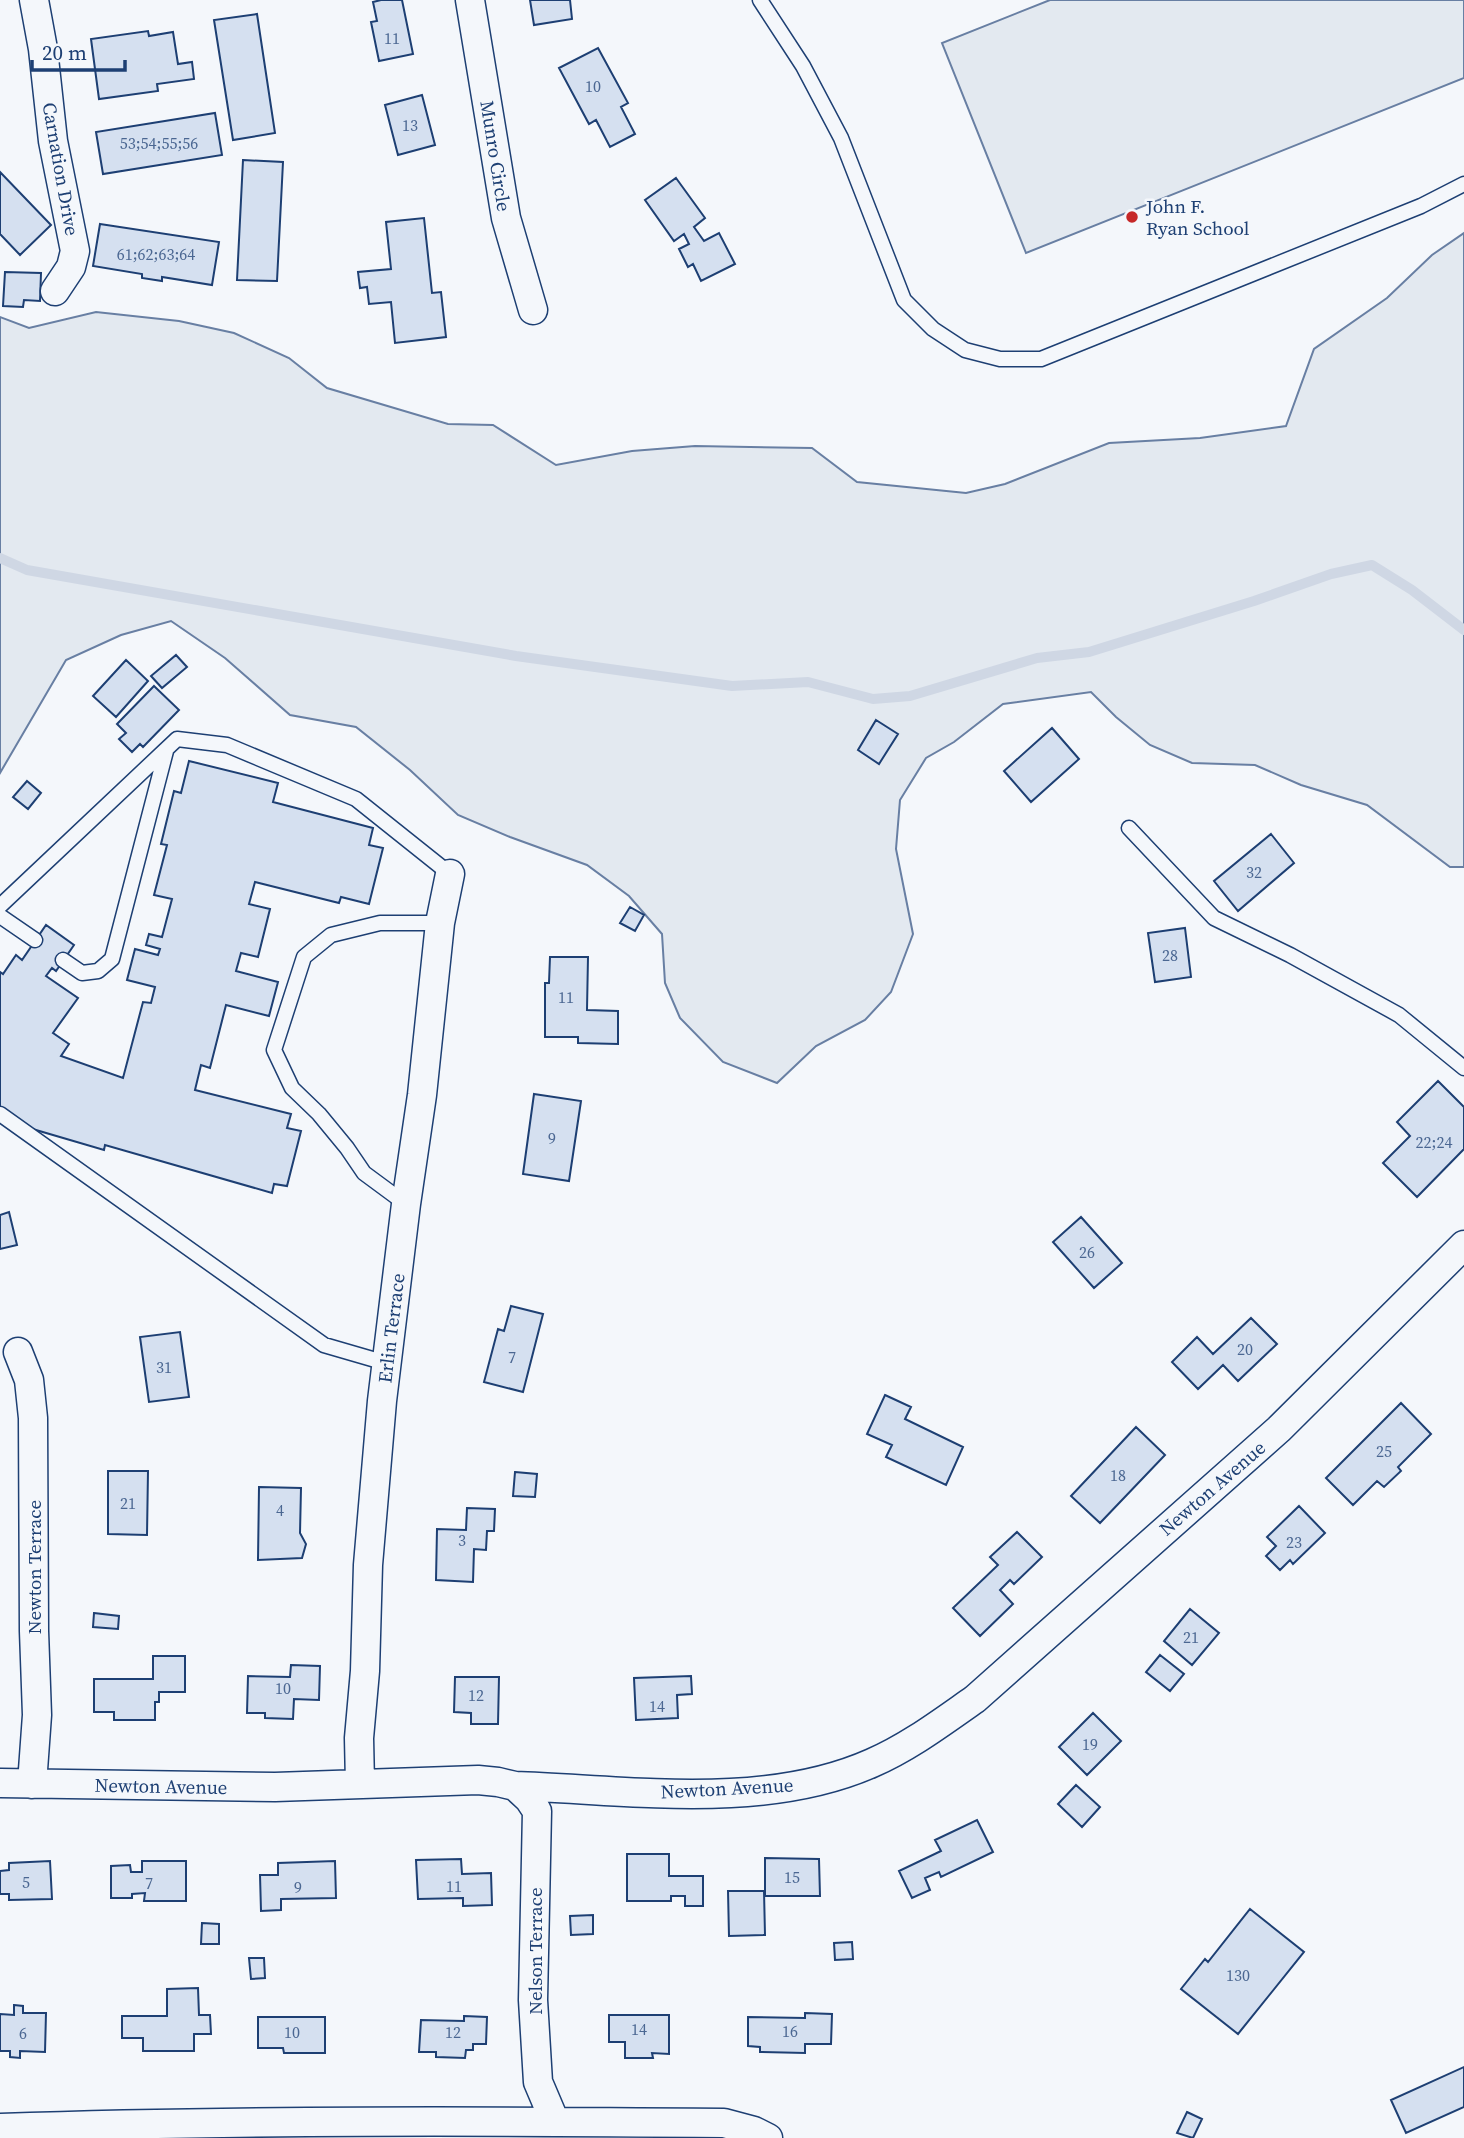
<svg xmlns="http://www.w3.org/2000/svg" width="1464" height="2138" font-family="'Source Serif 4',serif">
<style>
.green{fill:#e3e9f0;stroke:#687fa3;stroke-width:2}
.lines{fill:none;stroke-linecap:round;stroke-linejoin:round}
.stream{stroke:#cfd7e4;stroke-width:10}
.building{fill:#d5e0f0;stroke:#1d3f73;stroke-width:2}
.lane-casing{stroke:#1d3f73;stroke-width:17}
.street-casing{stroke:#1d3f73;stroke-width:31}
.lane{stroke:#f4f7fb;stroke-width:14}
.street{stroke:#f4f7fb;stroke-width:28}
.poi-dot{fill:#c62828;stroke:#f4f7fb;stroke-width:2.5}
.labels{text-anchor:middle;dominant-baseline:central;stroke-width:5;stroke-linejoin:round;paint-order:stroke}
.number-label{font-size:16px;fill:#4b6792}
.street-label{font-size:19px;fill:#1d3f73;stroke:#f4f7fb}
.poi-label{font-size:19px;fill:#1d3f73;stroke:#f4f7fb;text-anchor:start}
</style>
<rect width="100%" height="100%" fill="#f4f7fb"/>
<path class="green" d="M1050,0H1464V78L1026,253L942,43Z
M1464,233V867H1450L1367,805L1301,785L1255,765L1192,763L1150,745L1116,717L1091,692L1003,704L954,742L926,758L900,800L896,849L913,934L891,992L865,1020L816,1046L777,1083L723,1062L680,1018L665,983L662,934L629,896L587,865L510,837L458,815L410,770L356,727L290,715L225,658L171,621L121,635L66,660L0,773V317L29,328L96,312L179,321L234,333L289,358L327,388L448,424L493,425L556,465L632,451L695,446L812,448L857,482L966,493L1005,484L1109,443L1200,438L1286,426L1314,349L1387,298L1432,255Z"/>
<g class="lines">
<path class="stream" d="M0,558L27,570L516,656L732,686L808,682L873,699L910,696L1037,658L1089,652L1254,601L1331,574L1372,565L1412,590L1464,630"/>
</g>
<path class="building" d="M381,0H402L413,54L379,61L371,22L377,21L373,2Z
M530,0H570L572,19L534,25Z
M257,14L275,133L233,140L214,20Z
M148,31L149,36L173,32L178,64L192,62L194,79L157,84L158,91L99,99L91,39Z
M598,48L628,103L621,107L635,134L610,147L596,120L589,124L559,68Z
M422,95L435,145L398,155L385,105Z
M215,113L222,155L103,174L96,132Z
M243,160L283,162L277,281L237,280Z
M0,172L51,225L20,255L0,234Z
M676,178L705,218L694,227L704,241L719,233L735,264L701,281L693,264L688,267L679,249L689,244L684,234L674,241L645,200Z
M424,218L432,293L441,292L446,337L395,343L391,302L369,304L367,287L360,288L358,272L391,269L386,222Z
M100,224L219,242L212,285L162,277V281L142,278V274L93,266Z
M5,272L41,273L40,301L24,300L23,307L3,306Z
M176,655L187,667L162,688L151,676Z
M126,660L148,681L116,717L93,696Z
M154,686L179,710L143,747L140,744L132,752L119,739L126,733L117,724Z
M876,720L898,734L879,764L858,750Z
M1052,728L1079,759L1031,802L1004,771Z
M189,761L278,783L273,802L373,828L369,845L383,848L369,904L341,897L339,903L255,882L249,904L270,909L258,957L241,953L236,971L278,982L269,1016L226,1005L210,1068L201,1065L195,1090L291,1114L287,1128L301,1131L287,1186L274,1184L272,1193L105,1145L104,1150L19,1125L0,1109V972L3,974L16,955L22,960L46,925L74,945L56,971L52,968L46,976L78,998L53,1033L69,1044L61,1056L123,1078L143,1002L151,1003L155,987L127,980L135,949L158,955L160,949L146,945L149,934L162,937L172,899L154,895L167,845L161,844L174,791L181,793Z
M27,781L41,793L28,809L13,797Z
M1271,834L1294,863L1238,911L1214,881Z
M630,907L644,915L635,931L620,923Z
M1185,928L1191,977L1155,982L1148,933Z
M550,957H588L587,1010L618,1011V1044L578,1043V1037H545V983H549Z
M1438,1081L1464,1107V1149L1417,1197L1383,1163L1410,1136L1397,1122Z
M534,1094L581,1101L569,1181L523,1174Z
M9,1212L17,1245L0,1249V1215Z
M1081,1217L1122,1263L1094,1288L1053,1242Z
M511,1306L543,1314L523,1392L484,1382L498,1329L504,1331Z
M1251,1318L1277,1344L1238,1381L1223,1365L1198,1389L1172,1362L1197,1337L1213,1354Z
M180,1332L189,1397L149,1402L140,1337Z
M885,1395L911,1407L905,1419L963,1447L946,1485L886,1457L892,1445L867,1434Z
M1401,1403L1431,1434L1398,1467L1401,1471L1384,1487L1377,1481L1353,1505L1326,1478Z
M1136,1427L1165,1455L1100,1523L1071,1496Z
M108,1471H148L147,1535L108,1534Z
M515,1472L537,1474L535,1497L513,1496Z
M259,1487L301,1488L300,1533L306,1544L302,1558L258,1560Z
M1299,1506L1325,1533L1293,1564L1290,1560L1280,1570L1266,1556L1276,1546L1267,1537Z
M467,1508L495,1509L494,1531H487L486,1550L474,1549L473,1582L436,1580L437,1529L466,1530Z
M1017,1532L1042,1557L1014,1584L1010,1580L1000,1590L1013,1604L980,1636L953,1608L998,1565L990,1557Z
M1190,1609L1219,1633L1192,1665L1164,1641Z
M94,1613L119,1616L118,1629L93,1627Z
M1160,1655L1184,1674L1170,1691L1146,1672Z
M153,1656H185V1692H159V1702H155V1720H114V1712H94V1679H153Z
M291,1665L320,1666L319,1700L294,1699L293,1719L265,1718V1713H247L248,1676L290,1677Z
M691,1676L692,1694L677,1695L678,1718L636,1720L634,1678Z
M455,1677H499L498,1724H471V1713L454,1712Z
M1093,1713L1121,1741L1087,1775L1059,1747Z
M1076,1785L1100,1807L1082,1827L1058,1804Z
M977,1820L993,1852L941,1877L939,1872L925,1878L930,1890L912,1898L899,1871L941,1851L935,1840Z
M627,1854H669V1876H703V1906H685V1896H671V1901H627Z
M765,1858L819,1859L820,1896H765Z
M461,1859L462,1874L491,1873L492,1905L463,1906V1898L418,1899L416,1860Z
M50,1861L52,1899L9,1900V1894H0V1871L9,1870V1863Z
M142,1861H186V1901H144L145,1893L132,1894V1898H111V1866L130,1865L131,1872H142Z
M335,1861L336,1898L281,1899V1910L261,1911L260,1875H278V1863Z
M728,1891H764L765,1935L729,1936Z
M1250,1909L1304,1952L1238,2034L1181,1989L1205,1959L1208,1962Z
M593,1915V1934L571,1935L570,1916Z
M202,1923L219,1924V1944H201Z
M852,1942L853,1959L835,1960L834,1943Z
M249,1958H264L265,1978L251,1979Z
M198,1988L199,2015H210L211,2034H194V2051H143V2038H122V2016H167V1989Z
M14,2005L23,2006V2013H46L45,2052L20,2051V2058L10,2057V2051H0V2014L14,2015Z
M805,2013L832,2014L831,2044H805V2053L760,2052V2047L748,2046V2017L805,2018Z
M609,2015H669V2054L652,2053L653,2058H625V2042H609Z
M464,2016L487,2017L486,2044H473V2050H466L465,2058L436,2057V2052H419L421,2020L464,2021Z
M258,2017H325V2053H284L283,2048H258Z
M1464,2067V2107L1406,2133L1391,2100Z
M1187,2112L1202,2119L1193,2138L1177,2133Z"/>
<g class="lines">
<defs>
<path id="lane" d="M760,0L803,66L841,138L904,300L933,329L965,350L1000,359H1041L1421,206L1464,184
M1129,828L1214,918L1290,955L1399,1015L1464,1068
M0,906L177,739L227,745L356,799L450,874
M0,916L35,940
M63,960L82,973L98,971L112,959L166,751
M0,1114L324,1345L386,1363
M406,1204L364,1173L347,1148L319,1114L292,1088L274,1050L304,957L331,935L380,923H440"/>
<path id="street" d="M34,0L43,49L53,141L75,251L71,267L55,291
M470,0L506,218L533,310
M18,1352L29,1380L33,1418L34,1631L37,1715L32,1784
M0,1783L275,1787L478,1780L498,1782L515,1786C629,1790 764,1811 872,1763C909,1747 942,1722 975,1699L1279,1429L1464,1245
M360,1784L359,1738L365,1671L368,1565L382,1401L406,1204L422,1095L440,923L450,874
M515,1786L529,1799L537,1811L533,2000L538,2082L555,2122
M0,2128C241,2120 482,2121 724,2123L754,2131L768,2138"/>
</defs>
<use href="#lane" class="lane-casing"/>
<use href="#street" class="street-casing"/>
<use href="#lane" class="lane"/>
<use href="#street" class="street"/>
</g>
<circle class="poi-dot" cx="1132" cy="217" r="7"/>
<g class="labels">
<g class="number-label">
<text x="392" y="38">11</text>
<text x="593" y="86">10</text>
<text x="410" y="125">13</text>
<text x="159" y="143">53;54;55;56</text>
<text x="156" y="254">61;62;63;64</text>
<text x="1254" y="872">32</text>
<text x="1170" y="955">28</text>
<text x="566" y="997">11</text>
<text x="552" y="1138">9</text>
<text x="1434" y="1142">22;24</text>
<text x="1087" y="1252">26</text>
<text x="1245" y="1349">20</text>
<text x="512" y="1357">7</text>
<text x="164" y="1367">31</text>
<text x="1384" y="1451">25</text>
<text x="1118" y="1475">18</text>
<text x="128" y="1503">21</text>
<text x="280" y="1510">4</text>
<text x="462" y="1540">3</text>
<text x="1294" y="1542">23</text>
<text x="1191" y="1637">21</text>
<text x="283" y="1688">10</text>
<text x="476" y="1695">12</text>
<text x="657" y="1706">14</text>
<text x="1090" y="1744">19</text>
<text x="792" y="1877">15</text>
<text x="26" y="1882">5</text>
<text x="149" y="1883">7</text>
<text x="454" y="1886">11</text>
<text x="298" y="1887">9</text>
<text x="1238" y="1975">130</text>
<text x="639" y="2029">14</text>
<text x="790" y="2031">16</text>
<text x="292" y="2032">10</text>
<text x="453" y="2032">12</text>
<text x="23" y="2033">6</text>
</g>
<g class="street-label">
<text transform="translate(496 156) rotate(81)">Munro Circle</text>
<text transform="translate(61 169) rotate(80)">Carnation Drive</text>
<text transform="translate(391 1328) rotate(-83)">Erlin Terrace</text>
<text transform="translate(1212 1488) rotate(-41)">Newton Avenue</text>
<text transform="translate(34 1567) rotate(-90)">Newton Terrace</text>
<text transform="translate(161 1786) rotate(1)">Newton Avenue</text>
<text transform="translate(727 1788) rotate(-3)">Newton Avenue</text>
<text transform="translate(535 1951) rotate(-90)">Nelson Terrace</text>
</g>
<g class="poi-label">
<text x="1146" y="206">John F.<tspan x="1146" dy="22">Ryan School</tspan></text>
</g>
</g>
<path d="M32 60v10h93v-10" fill="none" stroke="#1d3f73" stroke-width="3.5"/>
<text x="42" y="60" font-size="21" fill="#1d3f73" stroke="#f4f7fb" stroke-width="5" paint-order="stroke">20 m</text>
</svg>
